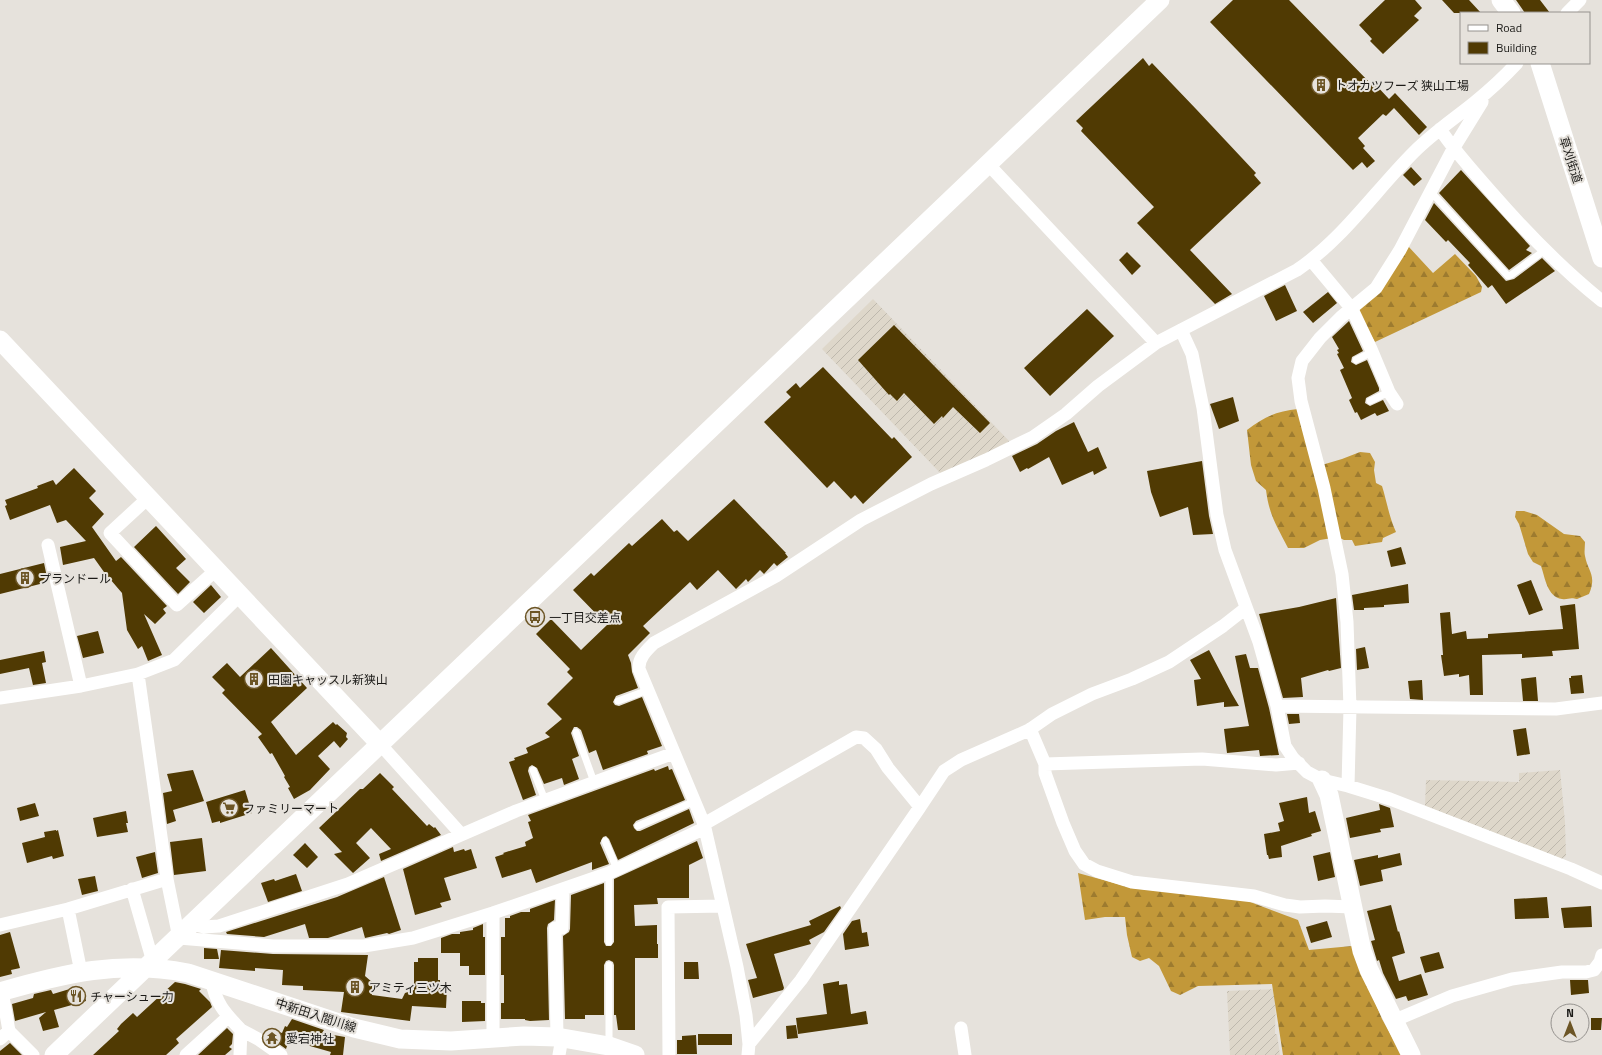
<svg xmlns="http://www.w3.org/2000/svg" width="1602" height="1055" font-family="'Titillium Web','Noto Sans JP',sans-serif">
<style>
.industrial{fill:url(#industrial-furrows)}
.forest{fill:url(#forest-firs)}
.building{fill:#503a03}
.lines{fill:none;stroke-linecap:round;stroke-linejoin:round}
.lane{stroke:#fff;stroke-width:7}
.street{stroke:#fff;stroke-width:13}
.secondary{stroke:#fff;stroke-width:19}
.labels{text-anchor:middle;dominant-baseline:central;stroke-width:4;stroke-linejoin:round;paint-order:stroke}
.poi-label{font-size:12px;fill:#1c1b18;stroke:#e6e2dc;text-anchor:start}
.street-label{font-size:12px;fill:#1c1b18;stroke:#e6e2dc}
</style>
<defs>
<pattern id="industrial-furrows" width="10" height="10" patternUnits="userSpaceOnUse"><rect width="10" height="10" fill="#ded7ca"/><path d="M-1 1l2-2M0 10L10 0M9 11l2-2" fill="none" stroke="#beb8ad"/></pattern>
<pattern id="forest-firs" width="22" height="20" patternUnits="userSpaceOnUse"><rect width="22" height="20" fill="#c29839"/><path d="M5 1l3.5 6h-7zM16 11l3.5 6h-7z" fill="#9d7b2f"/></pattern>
</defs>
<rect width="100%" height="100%" fill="#e6e2dc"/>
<path class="industrial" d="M873,299L1011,443L942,475L822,349Z
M1560,770L1565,822L1566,856L1562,859L1425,806L1426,780L1519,782V773Z
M1276,989L1275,1034H1277L1280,1055H1230L1227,991Z"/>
<path class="forest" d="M1408,246L1433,273L1455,254L1476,276L1482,287L1481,292L1375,342L1359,314V309Z
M1298,409L1315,467L1342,459L1360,452L1370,453L1375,462L1374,470L1376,483L1382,486C1387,502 1389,517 1396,532L1383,538L1382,542L1355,546L1352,540H1344L1338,537L1320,540L1304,548H1288C1277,526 1269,515 1266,490L1256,481L1251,465L1247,430C1264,417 1277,411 1298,409Z
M1516,511H1524L1537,515L1564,534L1580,536L1585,542C1585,547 1584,552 1585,556C1588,572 1597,575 1589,594L1577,599C1569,597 1568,600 1562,599C1547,597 1545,577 1541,566L1533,562L1528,554L1519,524L1515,517Z
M1078,873L1132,888L1245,900L1298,920L1309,950L1352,946L1382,1019L1402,1055H1283L1272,984L1198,986L1180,995L1171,991L1159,966L1149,958L1140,961L1132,957L1127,935L1125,917H1105L1085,920Z"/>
<path class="building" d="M1233,0H1289L1373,86L1375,84L1389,99L1395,93L1427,127L1419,135L1394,108L1386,116L1383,114L1358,138L1365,146L1363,148L1375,161L1367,168L1362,162L1353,170L1210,22Z
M1385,0H1415L1422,8L1414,16L1419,20L1383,54L1370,41L1372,39L1359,25Z
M1442,0H1469L1481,13H1454Z
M1516,0H1540L1550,13H1525Z
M1143,58L1149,66L1152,63L1196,109L1256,173L1254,175L1261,183L1190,250L1232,294L1215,304L1137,223L1154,207L1081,131L1083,128L1076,121Z
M1411,167L1422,179L1414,186L1403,175Z
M1461,170L1530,246L1526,250L1532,253L1509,270L1439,193Z
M1434,203L1506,281L1514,279L1542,258L1555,271L1506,304L1492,285L1488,288L1468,265L1470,263L1448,240L1446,242L1425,220Z
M1127,252L1141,266L1132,275L1119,260Z
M1285,285L1297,311L1276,321L1264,296Z
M1328,292L1337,303L1313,323L1303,312Z
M1087,309L1114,336L1050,396L1024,368Z
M1349,321L1363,351L1352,357L1351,362L1356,365L1367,360L1379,388V391L1366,398L1365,403L1370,406L1383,400L1389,411L1377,416L1375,413L1361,420L1357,412L1355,413L1349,400L1352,398L1340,370L1344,368L1337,354L1339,353L1337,350L1339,349L1332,337Z
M894,325L990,423L980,433L953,407L943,418L942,416L934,424L904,393L897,401L890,394L889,395L858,360Z
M823,367L892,439L894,437L912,457L863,504L855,495L851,499L834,481L827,488L764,422L791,397L786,392L796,383L800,388Z
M1233,397L1239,421L1219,429L1210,404Z
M1074,422L1088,452L1098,447L1107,468L1094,475L1093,471L1062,485L1049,457L1028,469L1027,468L1020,472L1012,456L1037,444L1056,431Z
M1202,461L1209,516L1213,534L1193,535L1188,507L1160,517L1151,492L1147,471Z
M74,468L96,491L89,498L104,514L92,527L116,561L121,557L122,558L167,606L163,609L166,613L155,624L144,614L162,655L148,661L142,646L138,649L127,630L122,593L104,572L94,558L63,565L60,547L86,541L66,520L57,523L50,505L10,520L5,506L7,505L5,500L38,488L37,486L53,480L56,485Z
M734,499L786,553H785L788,557L777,566L774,563L764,574L760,570L748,582L746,579L736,589L718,570L697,590L690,582L643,626L650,633L628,655L631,663L632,672L638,688L616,696L613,702L615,705L619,706L642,697L662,746L647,751L648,754L603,770L596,750L589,753L581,730L577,727H574L571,733L579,756L572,759L579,779L564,785L562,778L544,784L537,768L532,765L529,767L528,771L536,795L523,800L509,762L515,760L514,758L528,753L526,748L550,737L545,733L562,719L547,704L573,678L567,672L570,669L536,634L551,619L581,650L607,625L573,590L591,573L594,576L629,543L632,546L662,519L674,532L677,530L688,541Z
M156,526L186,559L176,568L190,582L178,594L134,547Z
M1401,547L1406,564L1391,567L1387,551Z
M44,563L48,582L0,594V574Z
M1531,580L1543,610L1529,615L1517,585Z
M1408,584L1409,603L1384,605V607L1364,608V610H1354L1352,595Z
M211,585L221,597L204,613L193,602Z
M1336,598L1341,668L1329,671L1328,670L1301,678L1303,697L1283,698L1259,614L1299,607Z
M1575,604L1579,649L1552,651L1553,656L1522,658V654L1482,655L1483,695H1470L1469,675L1459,677V674L1444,676L1441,655H1443L1440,613L1450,612L1452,634L1466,631L1467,639L1488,638V634L1563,629L1560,606Z
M98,631L104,653L83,658L77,636Z
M1365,647L1369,668L1357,670L1356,649Z
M271,648L307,688L271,722L296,755L333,722L336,725L337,724L347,733L346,737L348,739L340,748L334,741L318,756L330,769L310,790L294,799L288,788L290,787L284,777L285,776L272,753L270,754L258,737L262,734L222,693L225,690L212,677L227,663L240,677Z
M1209,650L1232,694L1239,706L1224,707V702L1197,706L1194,680L1201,679L1190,660Z
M44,651L46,662L42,663L46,683L33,685L29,668L0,674V660Z
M1246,654L1250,668H1258L1269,708L1279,755L1260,756L1259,750L1227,753L1224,729L1249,726L1235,656Z
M1582,675L1584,693L1571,694L1569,678H1571V676Z
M1536,677L1538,701H1523L1521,679Z
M1422,680L1423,700L1410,699L1408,681Z
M1287,714H1299L1300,723L1289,724Z
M1526,728L1530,754L1517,756L1513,730Z
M668,766L669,770L672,769L685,800L636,821L633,825L634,828L637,831H640L689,809L694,823L618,860L609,839L606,836L603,837L600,843L609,864L592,870V862L536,883L531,869L502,878L495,857L504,854L503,853L526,846L525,842L533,838L528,822L531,821L528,815L654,769L655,771Z
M193,770L204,801L173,810L176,821L167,824L163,793L172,791L167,774Z
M380,773L394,787L392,789L427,826L429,824L434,828L435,827L441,835L381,861L379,854L391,849L371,828L356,843L370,858L353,873L334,854L342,852L319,828L360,789H363Z
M245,790L252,813L220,823V821L212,823L206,802Z
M1307,797L1309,813L1315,811L1321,831L1311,834L1312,836L1281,846L1282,857L1269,859L1268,855H1267L1264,834L1280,831L1278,823L1284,821L1279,803Z
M35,803L39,816L20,821L17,808Z
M1379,804L1390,808L1394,827L1380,829L1381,832L1350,838L1346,818L1380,810Z
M126,811L128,823H126L128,832L97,837L93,818Z
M56,830V831L58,830L64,856L53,859L52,856L27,863L22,843L45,837L44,832Z
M202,838L206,871L174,875L170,842Z
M697,841L703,858L689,865V898H657L658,904L634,905L635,926L657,925V944H658V958H635V1030H618L616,1015H614V965L613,962L609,960L606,961L604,965V1015H585V1019H565L563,936L569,932L570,929L571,895L604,883V942L606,946H611L614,942V879Z
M305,843L318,857L307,868L293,855Z
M453,847L454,852L464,849L465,851L471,849L477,868L444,878L451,900L440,903L442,907L415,915L403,869Z
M155,852L158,873L142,878L136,857Z
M1330,852L1335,877L1318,881L1313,856Z
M1400,853L1402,865L1381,870L1383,881L1360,886L1354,860L1378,855V858Z
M296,874L302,891L268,902L261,883L274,879L275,881Z
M95,876L98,891L82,895L78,879Z
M384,877L401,930L389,934L387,933L365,938L362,927L328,938H309L305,924L264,937L227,934L226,932L337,897Z
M1547,897L1549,918L1515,919L1514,899Z
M555,900L554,920L548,924L547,928L549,1020L530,1021L525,1020V1019H501V1003H504V975H501V937H505V918H510V916L521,912H530V909Z
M1391,905L1398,932L1399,931L1405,953L1392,957L1399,981L1421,974L1428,995L1408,1001L1406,996L1396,999L1383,973L1379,960L1377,961L1371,941L1375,940L1367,911Z
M840,906L841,908L824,932L809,940L811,944L774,954L784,988L783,990L753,998L748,980L757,978L746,944L811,925L809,921Z
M1591,906L1592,927L1564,928L1561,908Z
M860,919L862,933L867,932L869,946L845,950L843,934L852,921Z
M1327,921L1332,937L1311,943L1306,927Z
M483,924V937H485V975H469V966H460V953H441V938L452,934H460V932L473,930V928Z
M10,932L20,968L11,970L12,974L0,977V935Z
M204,948L217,949L219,959H204Z
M221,950L273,954L368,955L365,976L372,982V995L402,999L405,993L414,990V962H418V958H438V980H440V988H447L446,1008L412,1006L410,1021L341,1012L344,992L303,990V986L282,985L283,970L255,968V971L219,968Z
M1439,952L1444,968L1425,973L1420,957Z
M684,962H698L699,979H684Z
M1570,980H1588L1589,993L1571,995Z
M839,981V985L847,984L851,1014L866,1011L868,1024L798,1034L796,1018L827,1014L823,984Z
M175,982L185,984L201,989L199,991L210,1002L212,1007L176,1039L179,1043L166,1055H93L119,1031L117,1029L121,1024L133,1013L137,1017Z
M82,987L86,1001L54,1010L59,1027L43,1031L39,1018L46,1012L15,1021L12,1004L33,998L34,994L51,990L53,994L73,988L74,990Z
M462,1001H481V1003H485V1021L462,1022Z
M1591,1018H1602L1601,1030H1591Z
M292,1019L324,1030L322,1033L345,1037L343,1055H330L331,1052L289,1040L286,1049L269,1037L273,1030L282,1033L285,1026L287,1027Z
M796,1025L798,1038L787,1039L786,1026Z
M227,1028L233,1034L232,1044L229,1047L232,1049L225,1055H198Z
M698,1034H732V1045H698Z
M696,1035L697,1054H677V1040H682V1036Z
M10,1043L22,1055H0V1051Z"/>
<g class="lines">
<path class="lane" d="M1430,191L1508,276L1511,275L1545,250
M1356,360L1372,352
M1370,401L1389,392
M618,701L648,690
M576,732L594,782
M533,770L545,800
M638,826L695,801
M605,841L617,869
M609,873V942
M609,1046V965"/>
<path class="street" d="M1567,13L1580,0
M1440,129C1455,152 1474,172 1492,193C1526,232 1562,269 1602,301
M988,164L1156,343
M1311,260L1352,309L1371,349L1389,392L1397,404
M1181,330L1192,354L1203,408L1217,515L1225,550L1259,642L1277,706L1285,746L1293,758L1307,772L1322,780L1348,786L1390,799L1571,869L1602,883
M148,498L110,533L177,605L216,570
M48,545L81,686
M138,674L167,879L179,938L273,946H364L413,938L493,913L609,873L705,828
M0,698L81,686L138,674L174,660L240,595
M1277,706L1556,709L1602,703
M1030,729L1045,764L1202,759L1276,765L1299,763
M380,744L461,834
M1045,764V773L1063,823L1075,851L1084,864L1097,871L1132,882L1254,896L1285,905L1300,907L1325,906L1353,907
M1348,786L1350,708L1347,622L1342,574L1324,488L1301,401L1298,378L1302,361L1320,338L1341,317L1376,288L1400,250L1453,149L1482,102V100
M704,824L856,737L864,738L876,749L888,768L920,807L944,771L961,760L1029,730L1052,714L1092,694L1132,679L1169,662L1223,626L1246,608
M132,889L153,962
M68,909L81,972
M192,924L204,927L219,926L348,884L516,811L674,753
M0,925L68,909L167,879
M212,981C215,1003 226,1014 241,1030L240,1055
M1393,1021L1452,996L1512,979L1562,972H1586L1594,970L1600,962L1602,955
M961,1028L965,1055
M241,1030L258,1039L281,1055
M9,1031L33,1055
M493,1037V913
M557,1037L555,928H562L563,889
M0,1039L9,1031L2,991
M749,1044L801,980L920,807
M186,1055L228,1017
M559,1055L562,1038
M669,1055L668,907L723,906
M748,1055L749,1044L746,1015L737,967L704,824L639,669C638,658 647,650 654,643L776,576L861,520L931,484L986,460L1033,437L1066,414L1098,386L1156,343L1297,270C1343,239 1375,191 1414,152C1433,133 1454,119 1475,102C1490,90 1504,77 1517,63"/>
<path class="secondary" d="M1501,0L1511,13
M1540,63L1602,258
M0,340L380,744
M1322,780L1329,795L1362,951L1369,970L1411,1055
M0,992C65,973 120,960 188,973L354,1028L400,1039L451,1041L524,1036L557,1037L609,1046L635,1055
M54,1055L1160,0"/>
</g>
<defs>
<symbol id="building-ring" viewBox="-11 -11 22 22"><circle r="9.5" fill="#e6e2dc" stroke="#6c5525" stroke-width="1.5"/><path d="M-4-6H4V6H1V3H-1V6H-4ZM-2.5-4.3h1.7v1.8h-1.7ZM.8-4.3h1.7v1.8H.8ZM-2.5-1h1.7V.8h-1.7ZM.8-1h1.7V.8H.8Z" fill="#6c5525"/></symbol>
<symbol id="bus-ring" viewBox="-11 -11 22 22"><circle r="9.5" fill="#e6e2dc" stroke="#6c5525" stroke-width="1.5"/><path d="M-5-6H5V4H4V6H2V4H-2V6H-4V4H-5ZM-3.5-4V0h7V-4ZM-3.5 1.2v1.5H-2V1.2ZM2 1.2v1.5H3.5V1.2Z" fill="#6c5525"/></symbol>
<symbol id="supermarket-ring" viewBox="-11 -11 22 22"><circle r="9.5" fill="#e6e2dc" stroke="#6c5525" stroke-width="1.5"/><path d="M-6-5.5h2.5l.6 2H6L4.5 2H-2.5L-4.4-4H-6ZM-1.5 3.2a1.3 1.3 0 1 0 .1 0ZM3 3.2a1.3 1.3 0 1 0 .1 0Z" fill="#6c5525"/></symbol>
<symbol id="restaurant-ring" viewBox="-11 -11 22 22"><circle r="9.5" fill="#e6e2dc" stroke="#6c5525" stroke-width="1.5"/><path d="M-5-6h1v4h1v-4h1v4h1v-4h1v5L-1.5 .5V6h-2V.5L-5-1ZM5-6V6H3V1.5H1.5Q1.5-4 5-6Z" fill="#6c5525"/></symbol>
<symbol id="temple-ring" viewBox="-11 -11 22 22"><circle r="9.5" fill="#e6e2dc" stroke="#6c5525" stroke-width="1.5"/><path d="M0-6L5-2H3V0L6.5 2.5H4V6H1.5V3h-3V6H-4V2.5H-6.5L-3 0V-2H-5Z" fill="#6c5525"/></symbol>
</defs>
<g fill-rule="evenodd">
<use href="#building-ring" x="1310" y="74" width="22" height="22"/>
<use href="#building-ring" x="14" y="567" width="22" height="22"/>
<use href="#bus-ring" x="524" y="606" width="22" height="22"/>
<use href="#building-ring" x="243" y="668" width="22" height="22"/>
<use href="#supermarket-ring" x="218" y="797" width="22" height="22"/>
<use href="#building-ring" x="344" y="976" width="22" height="22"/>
<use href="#restaurant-ring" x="65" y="985" width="22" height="22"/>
<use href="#temple-ring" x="261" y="1027" width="22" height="22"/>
</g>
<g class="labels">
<g class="poi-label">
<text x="1335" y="85">トオカツフーズ 狭山工場</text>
<text x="39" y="578">プランドール</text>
<text x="549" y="617">一丁目交差点</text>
<text x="268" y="679">田園キャッスル新狭山</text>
<text x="243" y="808">ファミリーマート</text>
<text x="369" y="987">アミティ三ツ木</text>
<text x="90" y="996">チャーシュー力</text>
<text x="286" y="1038">愛宕神社</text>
</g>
<g class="street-label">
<text transform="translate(1571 160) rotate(72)">草刈街道</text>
<text transform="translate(316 1015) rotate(18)">中新田入間川線</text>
</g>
</g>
<rect x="1460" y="12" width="130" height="52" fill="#e6e2dc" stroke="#95928e"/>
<rect x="1468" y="25" width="20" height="6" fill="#ffffff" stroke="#95928e"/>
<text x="1496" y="32" font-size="12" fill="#1c1b18">Road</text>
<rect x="1468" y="42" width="20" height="12" fill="#503a03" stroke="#95928e"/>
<text x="1496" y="52" font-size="12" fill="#1c1b18">Building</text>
<g transform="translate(1570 1023)"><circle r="19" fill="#e6e2dc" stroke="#95928e"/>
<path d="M0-3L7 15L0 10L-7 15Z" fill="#6c5525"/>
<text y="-6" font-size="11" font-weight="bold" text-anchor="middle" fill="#1c1b18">N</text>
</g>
</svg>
